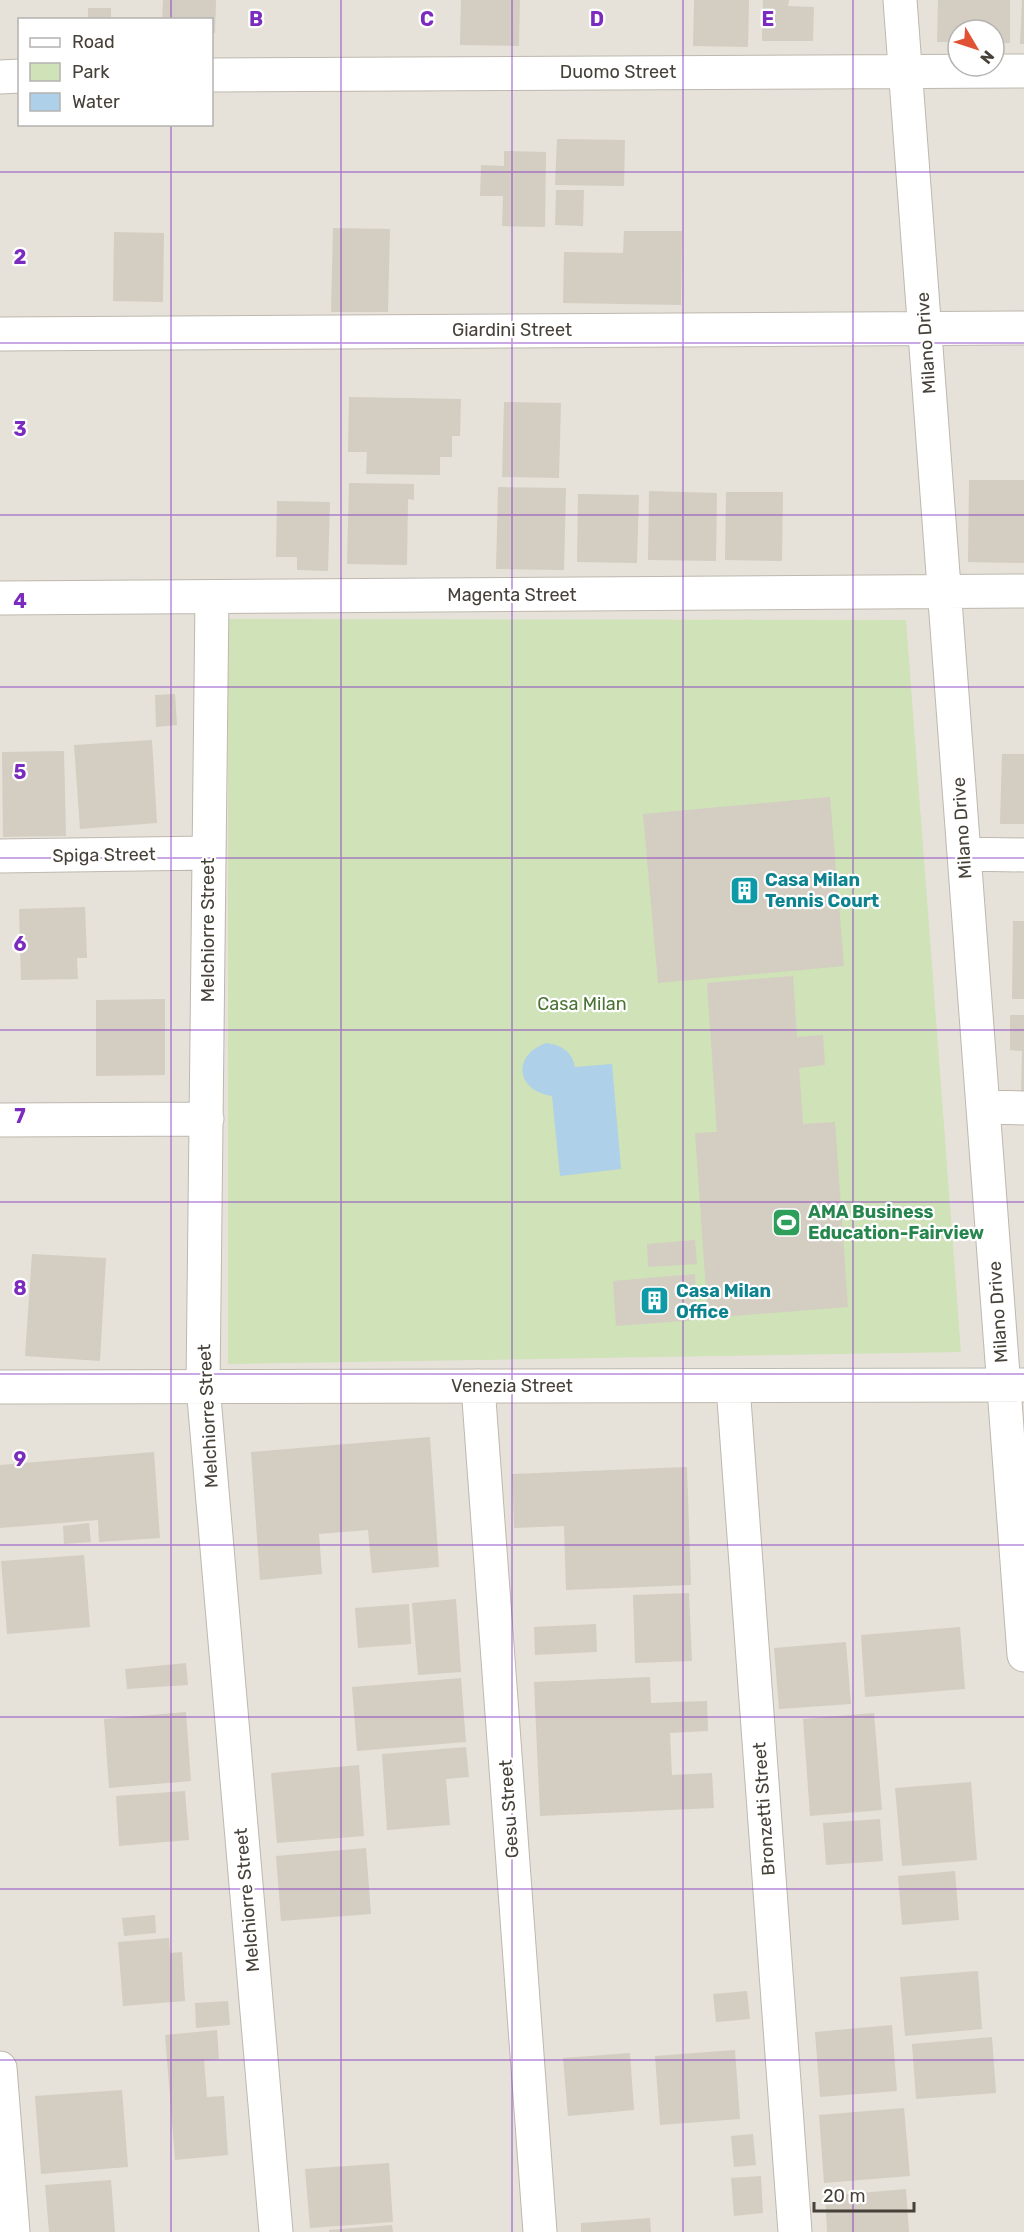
<svg xmlns="http://www.w3.org/2000/svg" width="1024" height="2232" font-family="Rubik,sans-serif">
<style>
.residential{fill:#e6e2d9;fill-rule:evenodd}
.green{fill:#cfe2b8}
.water{fill:#aed0e8}
.building{fill:#d4cdc1}
.lines{fill:none;stroke-linecap:round;stroke-linejoin:round}
.minor-casing{stroke:#beb8ae;stroke-width:35}
.minor{stroke:#fff;stroke-width:33}
.grid{fill:none;stroke:#7b2cbf;stroke-width:1.5;stroke-opacity:0.55}
.labels{text-anchor:middle;dominant-baseline:central;stroke-width:4.5;stroke-linejoin:round;paint-order:stroke}
.street-label{font-size:18px;fill:#464139;stroke:#fff}
.culture-label{font-size:18px;font-weight:bold;fill:#0d838f;stroke:#fff;text-anchor:start}
.park-label{font-size:18px;fill:#4a7233;stroke:#fff}
.leisure-label{font-size:18px;font-weight:bold;fill:#27864d;stroke:#fff;text-anchor:start}
.grid-label{font-size:20px;text-anchor:middle;font-weight:bold;fill:#7b2cbf;stroke:#fff;stroke-width:4.5;stroke-linejoin:round;paint-order:stroke}
</style>
<rect width="100%" height="100%" fill="#f3f1ea"/>
<path class="residential" d="M0,0H1024V2232H0ZM20,20H212V124H20ZM958,30H994V66H958Z"/>
<path class="green" d="M228,619L906,620L961,1352L228,1364Z"/>
<path class="water" d="M546,1043C561,1045 572,1051 575,1067L612,1064L621,1169L560,1176L552,1096C517,1091 511,1056 546,1043Z"/>
<path class="building" d="M163,0H216L215,33H212V20H162Z
M461,0H520L519,46L460,45Z
M694,0H749L748,47L693,46Z
M763,0H789L788,6L814,7L813,41H762Z
M938,0H1010V43H994V30H958V42H937Z
M1022,0H1024V44H1020Z
M88,8H111V20H88Z
M557,139L625,140L624,186L555,185Z
M504,151L546,152L545,227L502,226L503,196H480L481,165L504,166Z
M556,190H584L583,226L555,225Z
M333,228L390,229L388,312H331Z
M624,231H682L681,305L563,303L564,252L623,253Z
M114,232L164,233L163,302L113,301Z
M349,397L461,399L460,436H452V457H440V475L366,474L367,452H348Z
M504,402L561,403L559,478L502,477Z
M969,480H1024V563L968,562Z
M349,483L414,484V500L408,499L407,565L347,564Z
M498,487L566,488L564,570L496,569Z
M649,491L717,493L716,561L648,560Z
M726,492H783L782,561L725,560Z
M578,494L639,495L637,563L577,562Z
M277,501L330,502L328,571L297,570V557H276Z
M175,694L177,725L156,727L155,695Z
M152,740L157,823L80,829L74,745Z
M64,751L66,836L3,837L2,752Z
M1002,754H1024V824H1000Z
M830,797L844,966L658,983L643,814Z
M85,907L87,958H77L78,979L21,980L19,909Z
M1013,921H1024V999H1012Z
M793,976L797,1037L823,1035L825,1065L799,1068L803,1124L835,1122L848,1307L708,1318L695,1133L717,1132L707,983Z
M165,999V1075L96,1076V1000Z
M1010,1015H1024V1091H1021L1022,1051L1010,1050Z
M695,1240L697,1264L648,1267L647,1244Z
M32,1254L106,1258L100,1361L25,1356Z
M695,1274L697,1320L616,1326L613,1281Z
M430,1437L439,1567L372,1573L368,1530L319,1534L322,1574L260,1580L251,1452Z
M154,1452L160,1538L99,1542L98,1520L0,1528V1465Z
M687,1467L691,1585L566,1590L564,1526L514,1528L512,1474Z
M89,1523L91,1542L64,1544L63,1526Z
M84,1555L90,1627L7,1634L1,1561Z
M689,1593L692,1661L635,1663L633,1595Z
M456,1599L461,1672L418,1675L412,1603Z
M409,1604L411,1644L358,1648L355,1608Z
M596,1624L597,1652L535,1655L534,1627Z
M960,1627L965,1689L865,1697L861,1635Z
M846,1642L851,1704L779,1709L774,1648Z
M186,1663L188,1685L127,1689L125,1669Z
M650,1677L651,1703L707,1701L708,1731L670,1733L672,1775L712,1773L714,1808L540,1816L534,1682Z
M461,1678L466,1742L357,1751L352,1687Z
M186,1712L191,1781L109,1788L104,1719Z
M874,1713L882,1810L810,1816L803,1719Z
M466,1747L469,1777L446,1779L450,1825L387,1830L382,1754Z
M359,1765L364,1836L277,1843L271,1773Z
M971,1782L977,1860L902,1866L895,1788Z
M185,1791L189,1840L119,1846L116,1796Z
M880,1819L883,1861L826,1865L823,1823Z
M366,1848L371,1914L281,1921L276,1856Z
M955,1871L959,1920L902,1925L898,1876Z
M155,1915L156,1933L124,1936L122,1918Z
M169,1938L170,1953L182,1952L185,2001L123,2006L118,1942Z
M978,1971L982,2029L905,2036L900,1977Z
M747,1991L750,2019L716,2022L713,1994Z
M228,2001L230,2025L196,2028L195,2003Z
M892,2025L897,2091L820,2097L815,2032Z
M217,2030L219,2059L204,2060L207,2097L224,2096L228,2155L175,2160L165,2035Z
M992,2037L996,2093L916,2099L912,2044Z
M735,2050L740,2119L660,2125L655,2056Z
M630,2053L634,2110L568,2116L563,2058Z
M122,2090L128,2167L41,2174L35,2096Z
M904,2108L910,2176L824,2183L819,2115Z
M753,2134L756,2165L734,2167L731,2136Z
M389,2163L393,2222L310,2228L305,2169Z
M761,2176L763,2213L734,2216L731,2178Z
M111,2180L115,2232H49L45,2185Z
M906,2189L909,2232H827L825,2196Z
M650,2218L651,2232H581V2223Z
M392,2225L393,2232H329V2230Z"/>
<g class="lines">
<defs>
<path id="minor" d="M900,0L1024,1655
M212,75L1024,71
M0,77L20,76
M0,334L1024,328
M212,597L203,1386L276,2232
M0,598L1024,591
M964,854L1024,855
M0,856L209,853
M983,1107L1024,1108
M0,1120L207,1119
M478,1386L540,2232
M733,1386L795,2232
M0,1387L1024,1385
M0,2068L13,2232"/>
</defs>
<use href="#minor" class="minor-casing"/>
<use href="#minor" class="minor"/>
</g>
<path class="grid" d="M171,0V20M341,0V2232M512,0V2232M683,0V2232M853,0V2232M171,124V2232M0,172H1024M0,343H1024M0,515H1024M0,687H1024M0,858H1024M0,1030H1024M0,1202H1024M0,1374H1024M0,1545H1024M0,1717H1024M0,1889H1024M0,2060H1024"/>
<defs>
<symbol id="building-square" viewBox="-11 -11 22 22"><rect x="-9" y="-9" width="18" height="18" rx="4" fill="#0f9aa8" stroke="#fff"/><path d="M-4-6H4V6H1V3H-1V6H-4ZM-2.5-4.3h1.7v1.8h-1.7ZM.8-4.3h1.7v1.8H.8ZM-2.5-1h1.7V.8h-1.7ZM.8-1h1.7V.8H.8Z" fill="#fff"/></symbol>
<symbol id="stadium-square" viewBox="-11 -11 22 22"><rect x="-9" y="-9" width="18" height="18" rx="4" fill="#2e9e5b" stroke="#fff"/><path d="M0-5a6.5 5 0 1 0 0 10a6.5 5 0 1 0 0-10ZM-3.5-1.8h7v3.6h-7Z" fill="#fff"/></symbol>
</defs>
<g fill-rule="evenodd">
<use href="#building-square" x="728" y="874" width="33" height="33"/>
<use href="#stadium-square" x="770" y="1206" width="33" height="33"/>
<use href="#building-square" x="638" y="1284" width="33" height="33"/>
</g>
<g class="labels">
<g class="street-label">
<text x="618" y="72">Duomo Street</text>
<text x="512" y="330">Giardini Street</text>
<text transform="translate(926 343) rotate(-94)">Milano Drive</text>
<text x="512" y="595">Magenta Street</text>
<text transform="translate(962 828) rotate(-94)">Milano Drive</text>
<text transform="translate(104 855) rotate(-1)">Spiga Street</text>
<text transform="translate(208 930) rotate(-90)">Melchiorre Street</text>
<text transform="translate(998 1312) rotate(-94)">Milano Drive</text>
<text x="512" y="1386">Venezia Street</text>
<text transform="translate(208 1416) rotate(-93)">Melchiorre Street</text>
<text transform="translate(509 1809) rotate(-94)">Gesu Street</text>
<text transform="translate(764 1809) rotate(-94)">Bronzetti Street</text>
<text transform="translate(247 1900) rotate(-95)">Melchiorre Street</text>
</g>
<g class="culture-label">
<text x="765" y="880">Casa Milan<tspan x="765" dy="21">Tennis Court</tspan></text>
<text x="676" y="1291">Casa Milan<tspan x="676" dy="21">Office</tspan></text>
</g>
<g class="park-label">
<text x="582" y="1004">Casa Milan</text>
</g>
<g class="leisure-label">
<text x="808" y="1212">AMA Business<tspan x="808" dy="21">Education-Fairview</tspan></text>
</g>
</g>
<g class="grid-label">
<text x="256" y="26">B</text>
<text x="427" y="26">C</text>
<text x="597" y="26">D</text>
<text x="768" y="26">E</text>
<text x="20" y="264">2</text>
<text x="20" y="436">3</text>
<text x="20" y="608">4</text>
<text x="20" y="779">5</text>
<text x="20" y="951">6</text>
<text x="20" y="1123">7</text>
<text x="20" y="1295">8</text>
<text x="20" y="1466">9</text>
</g>
<rect x="18" y="18" width="195" height="108" fill="#ffffff" stroke="#b5b3b0" stroke-width="1.5"/>
<rect x="30" y="38" width="30" height="9" fill="#ffffff" stroke="#b5b3b0" stroke-width="1.5"/>
<text x="72" y="48" font-size="18" fill="#464139">Road</text>
<rect x="30" y="63" width="30" height="18" fill="#cfe2b8" stroke="#b5b3b0" stroke-width="1.5"/>
<text x="72" y="78" font-size="18" fill="#464139">Park</text>
<rect x="30" y="93" width="30" height="18" fill="#aed0e8" stroke="#b5b3b0" stroke-width="1.5"/>
<text x="72" y="108" font-size="18" fill="#464139">Water</text>
<g transform="translate(976 48) rotate(129)"><circle r="28" fill="#ffffff" stroke="#b5b3b0" stroke-width="1.5"/>
<path d="M0-4.5L10 22L0 15L-10 22Z" fill="#e15134"/>
<text y="-9" font-size="16" font-weight="bold" text-anchor="middle" fill="#464139">N</text>
</g>
<path d="M814 2202v9h100v-9" fill="none" stroke="#464139" stroke-width="3"/>
<text x="823" y="2202" font-size="18" fill="#464139" stroke="#ffffff" stroke-width="4.5" paint-order="stroke">20 m</text>
</svg>
